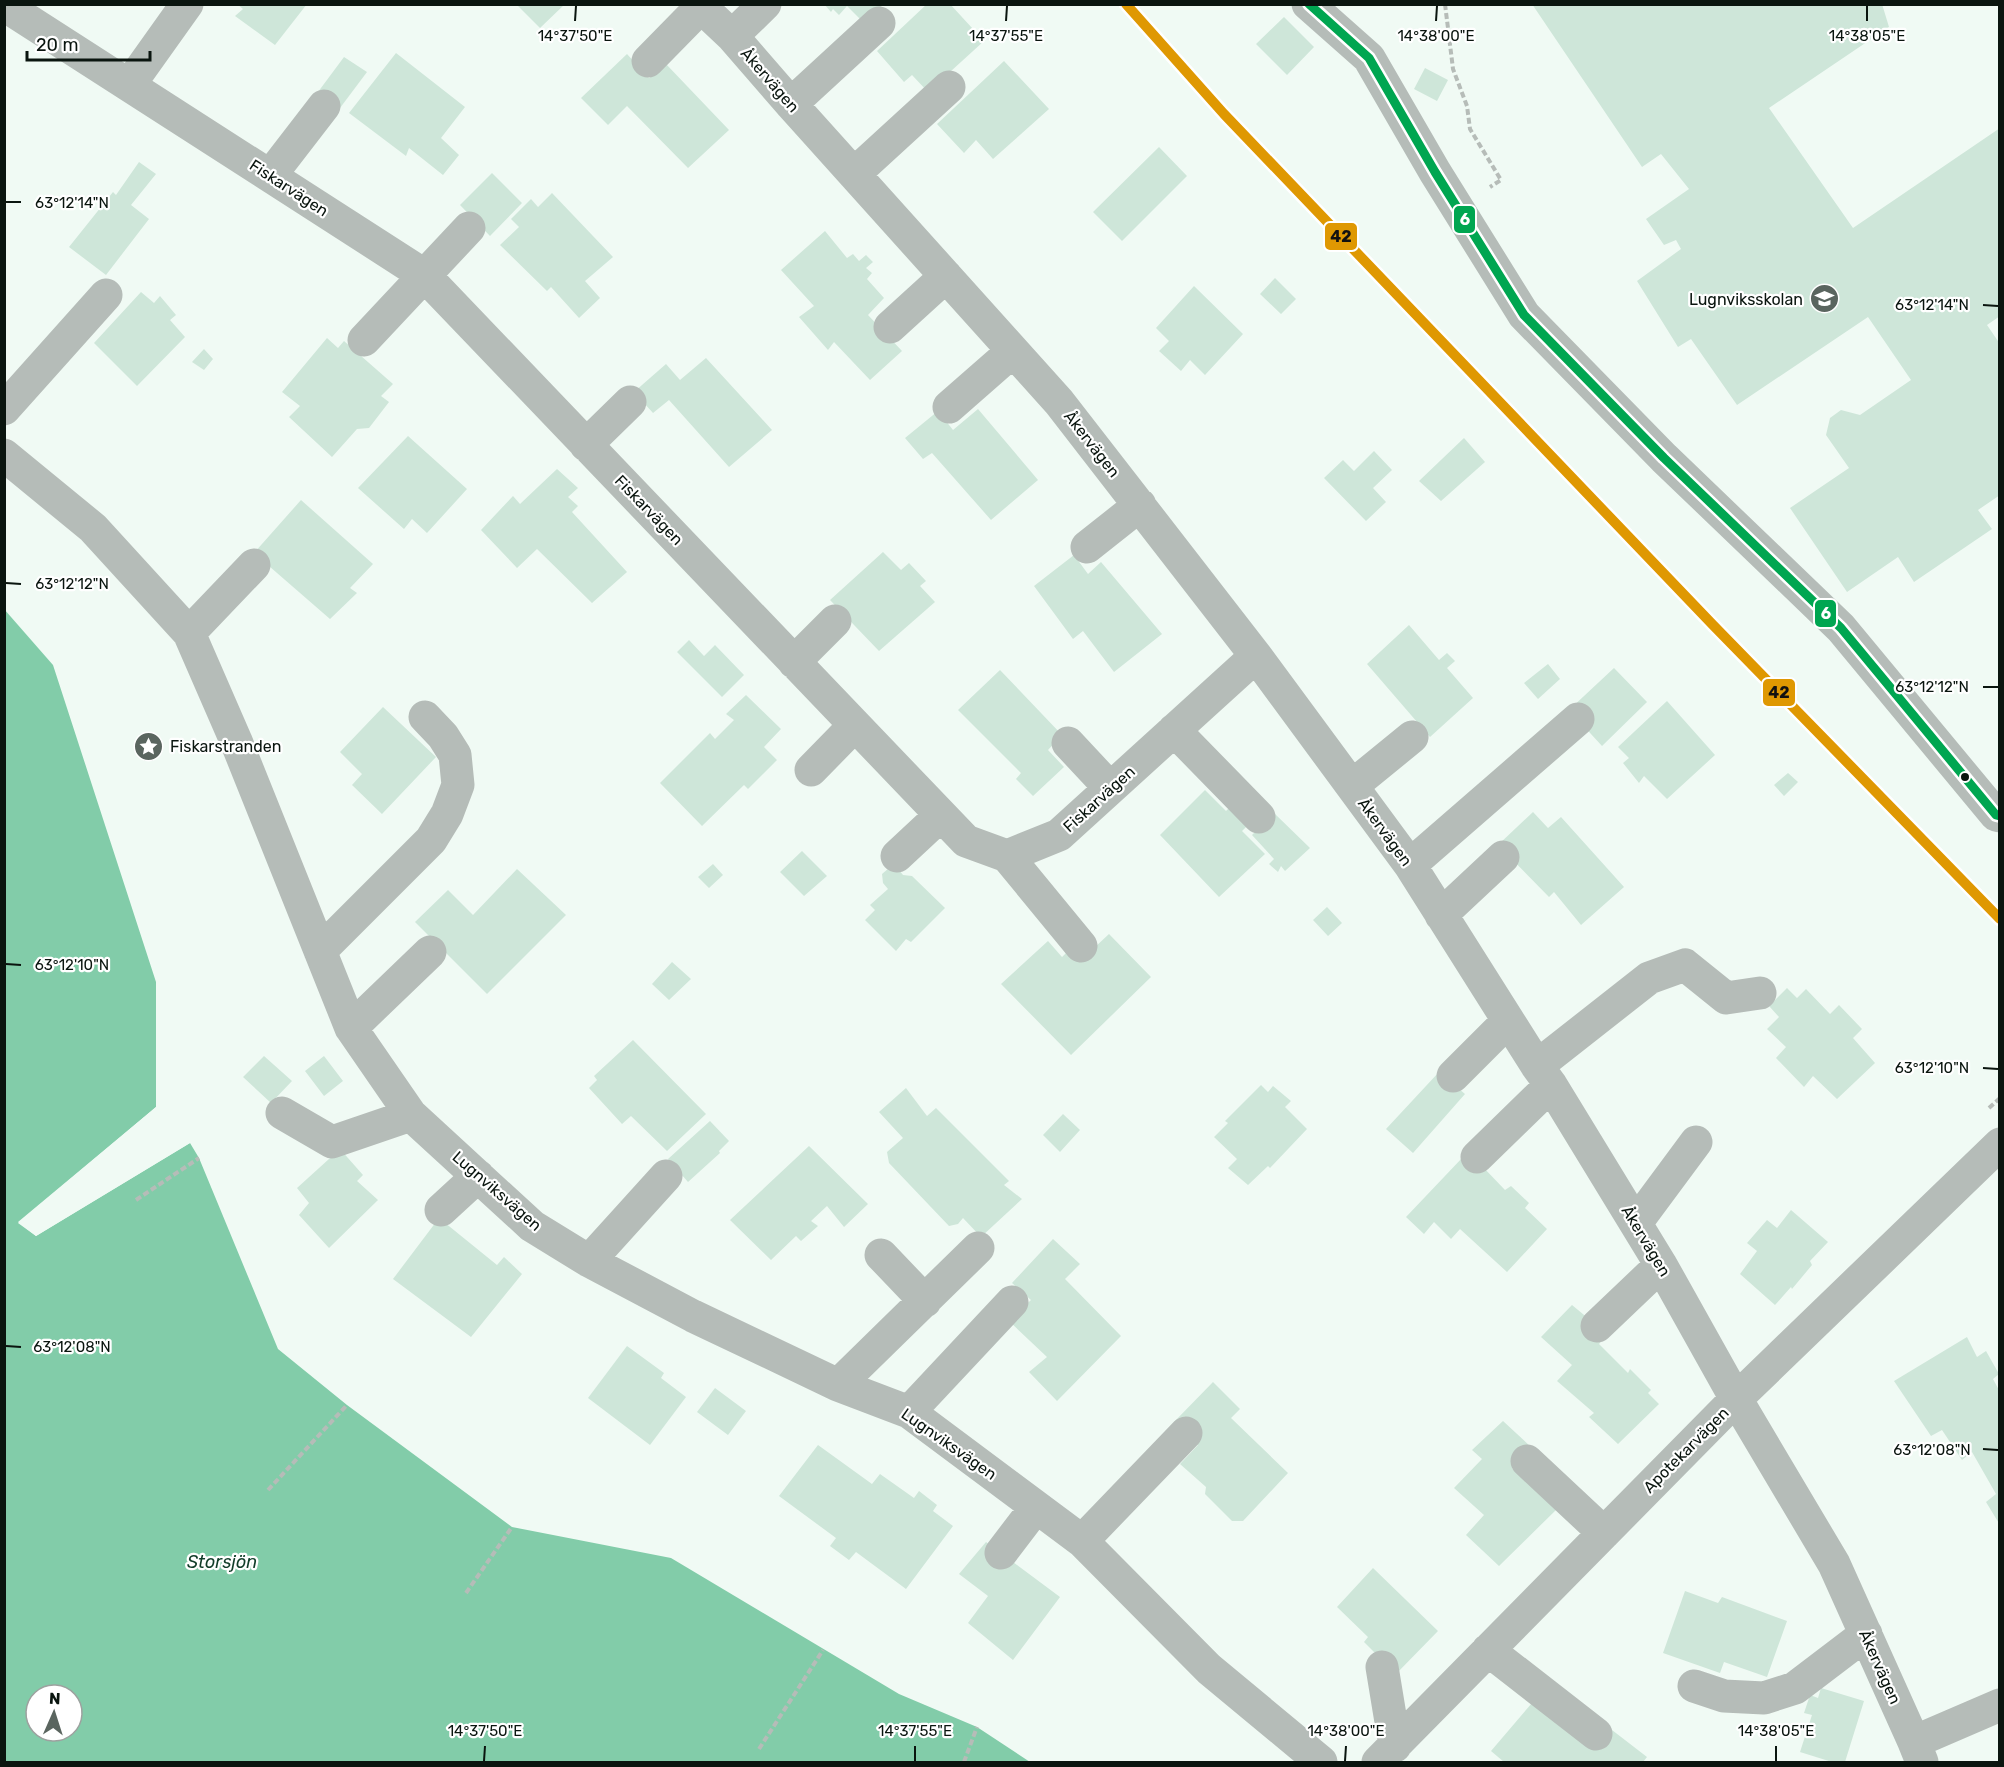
<svg xmlns="http://www.w3.org/2000/svg" width="2004" height="1767" font-family="Rubik,sans-serif">
<style>
.water{fill:#82cca9;fill-rule:evenodd}
.pier{fill:#f0faf4}
.building{fill:#cee6d9}
.lines{fill:none;stroke-linecap:round;stroke-linejoin:round}
.path{stroke:#b6bcb8;stroke-width:4;stroke-dasharray:6 3;stroke-linecap:butt}
.minor{stroke:#b5bcb8;stroke-width:33}
.bus-1-casing{stroke:#fff;stroke-width:14}
.bus-1{stroke:#00a651;stroke-width:9}
.rail-1-casing{stroke:#fff;stroke-width:15}
.rail-1{stroke:#df9802;stroke-width:10}
.ticks{fill:none;stroke:#0a150f;stroke-width:2}
.bus-dot{fill:#0a150f;stroke:#fff;stroke-width:2}
.labels{text-anchor:middle;dominant-baseline:central;stroke-width:4.5;stroke-linejoin:round;paint-order:stroke}
.street-label{font-size:16px;fill:#0a150f;stroke:#fff}
.poi-label{font-size:16px;fill:#0a150f;stroke:#fff;text-anchor:end}
.water-label{font-size:18px;font-style:italic;fill:#113d29;stroke:#fff}
.ticks-label{font-size:15px;text-anchor:middle;fill:#0a150f;stroke:#fff;stroke-width:4.5;stroke-linejoin:round;paint-order:stroke}
.line-badge{stroke:#fff;stroke-width:2}
.badge-label{font-size:16px;text-anchor:middle;font-weight:bold;fill:#fff}
.pale-badge-label{font-size:16px;text-anchor:middle;font-weight:bold;fill:#111}
</style>
<rect width="100%" height="100%" fill="#f0faf4"/>
<path class="water" d="M4,609L53,665L156,982V1107L18,1223L36,1236L190,1143L199,1158L278,1349L347,1405L512,1527L671,1558L899,1694L977,1727L1030,1762H5ZM36,1695H72V1731H36Z"/>
<path class="pier" d="M156,1107L157,1109L23,1222L36,1233L187,1141L190,1143L36,1236L18,1222Z"/>
<path class="building" d="M237,4H307L275,45L235,16L243,9Z
M516,4H565L540,28Z
M824,4H884L864,23L847,6L839,15L833,9L831,12Z
M927,4H950L984,41L928,92L912,75L904,82L877,51Z
M1532,4H1882L1889,27L1769,108L1853,228L2000,128V316L1987,325L2000,344V495L1978,510L1992,529L1914,582L1898,557L1847,592L1790,508L1849,468L1826,435L1830,418L1841,410L1860,415L1911,380L1868,317L1737,405L1691,339L1678,347L1637,281L1681,249L1676,240L1664,245L1646,219L1689,189L1661,154L1642,167Z
M1284,17L1314,47L1287,75L1256,44Z
M396,53L465,107L441,138L459,155L443,175L409,148L406,156L349,113Z
M627,54L649,78L666,64L729,130L688,168L627,106L608,125L581,98Z
M344,57L367,72L340,108L318,92Z
M1004,61L1049,109L993,159L976,140L964,153L937,124Z
M1425,68L1448,80L1437,101L1414,89Z
M1159,147L1187,176L1122,241L1093,212Z
M139,162L156,174L131,205L149,219L106,275L69,247L113,192L116,195Z
M492,173L522,203L490,236L460,205Z
M552,193L613,257L585,281L600,298L579,318L551,287L547,291L500,245L519,227L511,219L531,199L538,207Z
M825,231L847,258L853,254L859,261L866,255L873,262L866,268L872,273L867,279L884,298L868,315L902,351L870,380L834,342L828,350L799,317L814,306L781,270Z
M1275,278L1296,299L1281,314L1260,294Z
M1194,286L1243,334L1205,375L1190,360L1181,371L1159,351L1169,341L1156,328Z
M141,292L154,303L160,296L176,315L170,320L185,337L137,386L94,343Z
M327,338L338,348L344,341L393,384L381,396L389,402L369,428L357,429L332,457L289,417L300,406L282,392Z
M204,349L213,359L204,370L192,362Z
M706,358L772,430L729,467L669,400L653,413L634,392L666,364L680,380Z
M978,409L1038,480L991,520L932,453L923,459L905,438L938,411L953,430Z
M408,436L467,489L427,533L412,519L404,529L358,488Z
M1464,438L1485,462L1441,501L1419,481Z
M1374,451L1392,470L1373,488L1386,502L1366,521L1324,478L1343,460L1354,471Z
M557,469L578,488L568,497L578,506L572,512L627,572L592,603L537,549L517,568L481,530L513,496L520,504Z
M301,500L373,564L350,588L357,593L330,619L254,553Z
M883,552L901,570L909,563L926,581L920,586L935,602L879,651L830,600Z
M1074,555L1088,574L1101,562L1162,634L1114,672L1083,631L1073,639L1034,586Z
M1409,625L1439,660L1447,653L1455,661L1447,668L1473,698L1430,737L1367,664Z
M689,640L704,656L715,645L744,675L722,697L677,652Z
M1548,664L1560,679L1538,699L1524,683Z
M1614,668L1647,702L1602,746L1569,710Z
M1000,670L1062,735L1048,750L1064,767L1033,796L1016,779L1021,773L958,710Z
M746,695L781,729L764,747L777,760L748,789L744,785L702,826L660,783L710,733L715,739L734,720L726,714Z
M1667,701L1715,755L1667,799L1644,776L1639,783L1623,763L1629,758L1618,747Z
M383,707L436,757L382,814L352,785L362,774L340,752Z
M1788,773L1798,782L1784,796L1774,785Z
M1205,790L1226,811L1230,807L1248,825L1242,831L1265,854L1219,897L1160,835Z
M1533,812L1548,828L1561,817L1624,887L1581,925L1554,892L1549,897L1498,845Z
M1274,813L1310,848L1285,871L1281,866L1278,872L1269,864L1274,859L1252,835Z
M802,851L827,876L804,896L780,872Z
M713,864L723,875L709,888L698,877Z
M889,868L899,870L903,875L912,876L945,908L911,942L906,939L896,951L865,920L875,910L870,905L888,889L883,883L882,874Z
M517,869L566,915L487,994L415,922L448,890L473,915Z
M1327,907L1342,923L1328,936L1313,920Z
M1109,934L1151,977L1071,1055L1001,984L1048,941L1062,957L1068,951L1079,962Z
M672,962L691,979L669,1000L652,984Z
M1787,988L1797,998L1806,989L1830,1014L1839,1005L1862,1029L1853,1038L1875,1063L1837,1099L1813,1076L1804,1087L1776,1058L1786,1047L1767,1029L1779,1017L1769,1006Z
M633,1040L706,1114L667,1151L631,1116L622,1124L589,1088L597,1080L594,1076Z
M264,1056L292,1081L271,1103L243,1077Z
M324,1056L343,1081L324,1096L305,1071Z
M1439,1072L1465,1094L1413,1153L1386,1129Z
M1261,1085L1268,1092L1273,1086L1291,1101L1285,1107L1307,1129L1270,1168L1268,1166L1248,1185L1228,1168L1237,1159L1214,1137L1228,1123L1225,1121Z
M906,1088L927,1116L936,1108L1009,1181L1004,1185L1022,1199L981,1237L963,1218L958,1224L949,1226L889,1163L887,1152L903,1138L879,1112Z
M1063,1114L1080,1130L1060,1152L1043,1135Z
M710,1121L729,1141L719,1151L720,1153L688,1182L668,1159Z
M809,1146L868,1204L844,1227L827,1206L811,1221L818,1226L801,1241L796,1236L771,1260L730,1220Z
M340,1149L363,1175L357,1181L378,1200L329,1248L299,1215L309,1203L297,1188Z
M1463,1157L1482,1166L1505,1190L1511,1186L1529,1203L1525,1208L1547,1229L1507,1272L1460,1229L1451,1239L1434,1222L1424,1234L1406,1217Z
M1791,1210L1828,1242L1810,1261L1812,1265L1792,1289L1791,1287L1775,1305L1740,1274L1757,1251L1747,1243L1767,1220L1777,1228Z
M439,1218L497,1265L504,1257L522,1274L471,1337L393,1279Z
M1053,1239L1080,1264L1065,1279L1121,1336L1057,1401L1029,1372L1047,1357L1009,1321L1031,1300L1012,1283Z
M1572,1305L1607,1334L1599,1344L1628,1373L1630,1369L1651,1390L1648,1393L1659,1404L1618,1444L1589,1417L1594,1413L1557,1381L1572,1365L1541,1337Z
M1967,1337L1977,1357L1986,1351L1999,1374L1993,1379L2000,1392V1525L1986,1502L1996,1494L1972,1452L1962,1460L1942,1430L1931,1436L1894,1381Z
M627,1346L664,1373L661,1378L686,1397L650,1445L588,1398Z
M1213,1382L1240,1409L1231,1418L1288,1473L1243,1521H1232L1205,1494L1206,1487L1180,1464L1198,1445L1174,1422Z
M715,1388L746,1411L728,1435L697,1412Z
M1503,1421L1531,1447L1512,1468L1556,1510L1499,1566L1466,1535L1484,1515L1454,1488L1482,1459L1472,1450Z
M818,1445L872,1484L880,1474L914,1498L919,1491L937,1505L933,1511L953,1526L906,1589L856,1552L849,1560L830,1546L836,1538L779,1496Z
M986,1542L1060,1597L1013,1660L968,1623L988,1596L959,1574Z
M1373,1568L1438,1631L1396,1674L1364,1642L1368,1637L1337,1607Z
M1685,1591L1718,1603L1722,1597L1787,1621L1767,1677L1724,1662L1720,1673L1663,1653Z
M1821,1688L1864,1701L1845,1762H1832L1800,1752L1812,1715L1804,1713L1810,1695L1818,1698Z
M1532,1703L1597,1750L1612,1730L1647,1757L1643,1762H1504L1491,1751Z"/>
<g class="lines">
<path class="path" d="M1445,4L1453,69L1467,106L1470,129L1501,180L1490,187
M1989,1108L2000,1098
M136,1200L199,1158
M268,1490L347,1405
M466,1593L512,1527
M759,1749L823,1650
M964,1762L977,1727"/>
<path class="minor" d="M698,4L732,36L791,104L1059,402L1256,656L1410,865L1537,1066L1551,1085L1661,1265L1736,1399L1834,1564L1914,1742L1922,1762
M1308,4L1369,58L1435,172L1524,315L1664,458L1841,628L1996,815L2000,816
M4,5L424,275L966,841L1007,856L1059,835L1256,656
M732,36L765,4
M648,61L701,7
M130,84L187,4
M791,104L879,23
M854,174L949,87
M270,176L324,106
M890,327L946,276
M364,340L469,228
M949,407L1013,351
M4,409L106,295
M586,445L630,402
M4,455L93,528L189,633L236,741L351,1028L411,1115L532,1226L589,1261L693,1316L838,1385L909,1412L1082,1541L1209,1669L1321,1762
M1087,547L1140,505
M189,633L254,565
M794,662L835,621
M1174,730L1259,817
M1068,743L1110,788
M811,770L855,725
M1352,786L1412,737
M897,856L941,815
M1007,856L1081,946
M1410,865L1578,719
M1441,915L1503,857
M320,951L431,840L447,814L458,785L455,755L443,736L425,717
M351,1028L430,952
M1537,1066L1649,978L1685,965L1726,998L1760,993
M1453,1076L1508,1021
M282,1113L332,1142L411,1115
M1477,1157L1551,1085
M441,1210L478,1176
M1636,1223L1696,1142
M881,1255L925,1301
M589,1261L666,1176
M1597,1326L1661,1265
M838,1385L978,1248
M909,1412L1012,1302
M1527,1461L1604,1533
M1082,1541L1186,1433
M1001,1553L1036,1507
M1488,1650L1596,1734
M1382,1667L1395,1746
M1694,1686L1724,1696L1764,1698L1795,1688L1866,1634
M1914,1742L2000,1705
M1378,1762L1736,1399L2000,1144"/>
<defs>
<path id="bus-1" d="M1309,4L1369,58L1435,172L1524,315L1664,458L1841,628L1996,815L2000,816"/>
</defs>
<use href="#bus-1" class="bus-1-casing"/>
<use href="#bus-1" class="bus-1"/>
<defs>
<path id="rail-1" d="M1126,4L1224,114L1713,625L2000,919"/>
</defs>
<use href="#rail-1" class="rail-1-casing"/>
<use href="#rail-1" class="rail-1"/>
</g>
<path class="ticks" d="M575,21L576,6M1006,21L1007,6M1436,21L1437,6M1867,21V6M6,202H21M1983,305L1998,306M6,583L21,584M1983,687H1998M6,964L21,965M1983,1068L1998,1069M6,1346L21,1347M1983,1449L1998,1450M484,1761L485,1746M915,1761V1746M1345,1761L1346,1746M1776,1761V1746"/>
<defs>
<symbol id="school-disc" viewBox="-11 -11 22 22"><circle r="9.5" fill="#5a655f" stroke="#fff"/><path d="M0-5L7-2L0 1L-7-2ZM-4 1L0 2.5L4 1V4Q0 6-4 4Z" fill="#fff"/></symbol>
<symbol id="sight-disc" viewBox="-11 -11 22 22"><circle r="9.5" fill="#5a655f" stroke="#fff"/><path d="M0-6L1.8-2.2L6-1.7L2.9 1.2L3.7 5.4L0 3.3L-3.7 5.4L-2.9 1.2L-6-1.7L-1.8-2.2Z" fill="#fff"/></symbol>
</defs>
<g fill-rule="evenodd">
<use href="#school-disc" x="1808" y="282" width="33" height="33"/>
<use href="#sight-disc" x="132" y="730" width="33" height="33"/>
</g>
<circle class="bus-dot" cx="1965" cy="777" r="5"/>
<g class="labels">
<g class="street-label">
<text transform="translate(770 80) rotate(49)">Åkervägen</text>
<text transform="translate(289 188) rotate(33)">Fiskarvägen</text>
<text transform="translate(1092 444) rotate(52)">Åkervägen</text>
<text transform="translate(649 510) rotate(46)">Fiskarvägen</text>
<text transform="translate(1099 799) rotate(-42)">Fiskarvägen</text>
<text transform="translate(1385 832) rotate(54)">Åkervägen</text>
<text transform="translate(497 1191) rotate(41)">Lugnviksvägen</text>
<text transform="translate(1646 1241) rotate(59)">Åkervägen</text>
<text transform="translate(949 1444) rotate(35)">Lugnviksvägen</text>
<text transform="translate(1686 1450) rotate(-45)">Apotekarvägen</text>
<text transform="translate(1880 1667) rotate(66)">Åkervägen</text>
</g>
<g class="poi-label">
<text x="1803" y="299">Lugnviksskolan</text>
<text x="170" y="746" text-anchor="start">Fiskarstranden</text>
</g>
<g class="water-label">
<text x="222" y="1562">Storsjön</text>
</g>
</g>
<g class="ticks-label">
<text x="575" y="41">14°37'50"E</text>
<text x="1006" y="41">14°37'55"E</text>
<text x="1436" y="41">14°38'00"E</text>
<text x="1867" y="41">14°38'05"E</text>
<text x="72" y="208">63°12'14"N</text>
<text x="1932" y="310">63°12'14"N</text>
<text x="72" y="589">63°12'12"N</text>
<text x="1932" y="692">63°12'12"N</text>
<text x="72" y="970">63°12'10"N</text>
<text x="1932" y="1073">63°12'10"N</text>
<text x="72" y="1352">63°12'08"N</text>
<text x="1932" y="1455">63°12'08"N</text>
<text x="485" y="1736">14°37'50"E</text>
<text x="915" y="1736">14°37'55"E</text>
<text x="1346" y="1736">14°38'00"E</text>
<text x="1776" y="1736">14°38'05"E</text>
</g>
<g class="line-badge">
<rect x="1453" y="205" width="23" height="29" rx="6" fill="#00a651"/>
<rect x="1324" y="222" width="34" height="29" rx="6" fill="#df9802"/>
<rect x="1814" y="599" width="23" height="29" rx="6" fill="#00a651"/>
<rect x="1762" y="678" width="34" height="29" rx="6" fill="#df9802"/>
</g>
<g class="badge-label">
<text x="1465" y="225">6</text>
<text x="1826" y="619">6</text>
</g>
<g class="pale-badge-label">
<text x="1341" y="242">42</text>
<text x="1779" y="698">42</text>
</g>
<rect width="2004" height="1767" fill="none" stroke="#0a150f" stroke-width="12"/>
<g transform="translate(54 1713) rotate(3)"><circle r="28" fill="#ffffff" stroke="#9da19f" stroke-width="1.5"/>
<path d="M0-4.5L10 22L0 15L-10 22Z" fill="#5a655f"/>
<text y="-9" font-size="16" font-weight="bold" text-anchor="middle" fill="#0a150f">N</text>
</g>
<path d="M27 51v9h123v-9" fill="none" stroke="#0a150f" stroke-width="3"/>
<text x="36" y="51" font-size="18" fill="#0a150f" stroke="#ffffff" stroke-width="4.5" paint-order="stroke">20 m</text>
</svg>
